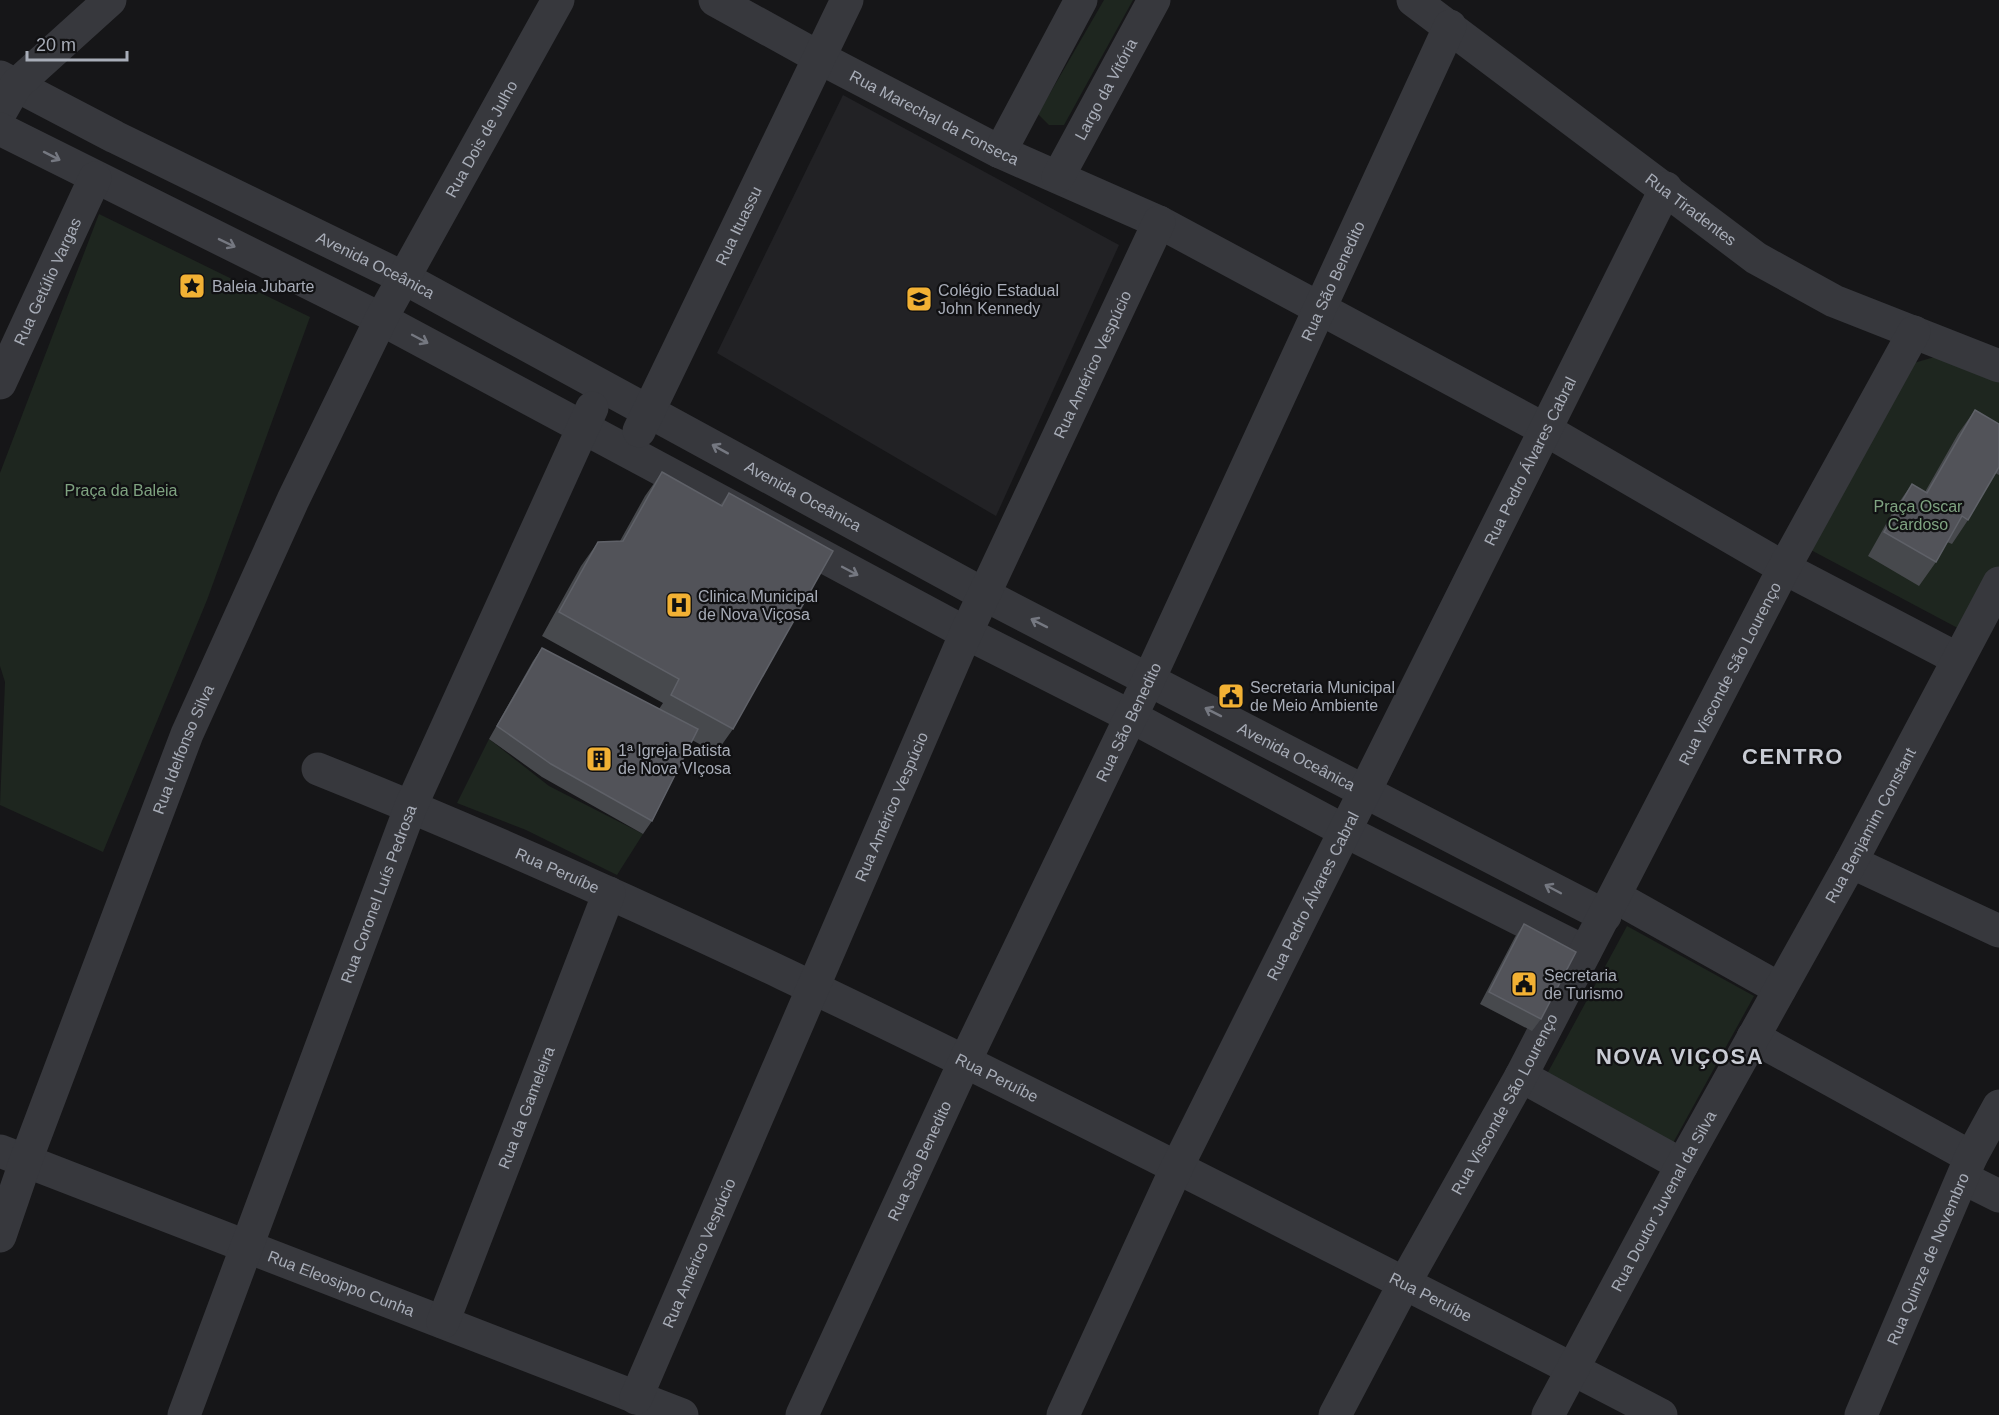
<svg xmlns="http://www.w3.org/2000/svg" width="1999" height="1415" font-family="Arial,sans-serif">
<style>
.built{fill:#222225}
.green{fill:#1e261f}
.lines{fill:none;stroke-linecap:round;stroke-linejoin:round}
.minor{stroke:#37383d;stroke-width:33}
.wall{fill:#47494d}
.building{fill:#525359;stroke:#5f6168;stroke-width:1.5}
.oneway{stroke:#757881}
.labels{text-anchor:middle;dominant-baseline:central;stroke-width:4.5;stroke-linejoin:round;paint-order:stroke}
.street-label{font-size:16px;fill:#a8adb8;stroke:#111113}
.poi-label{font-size:16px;fill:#a8adb8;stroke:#111113;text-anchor:start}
.park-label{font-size:16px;fill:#7fa381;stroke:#111113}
.district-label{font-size:22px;font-weight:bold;letter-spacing:1.5px;fill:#c9ccd4;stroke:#111113}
</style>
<rect width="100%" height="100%" fill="#161618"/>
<path class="built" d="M843,95L1119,245L996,516L717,353Z"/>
<path class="green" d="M1104,0H1133L1064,125H1049L1038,114Z
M99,214L310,317L207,600L103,852L0,805L5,682L0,666V473Z
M1938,356L1999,379V576L1969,634L1809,549L1907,365Z
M489,739L549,786L643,834L617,875L526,830L457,803Z
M1627,926L1754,996L1673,1143L1547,1074Z"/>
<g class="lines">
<g class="minor">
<path id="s1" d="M715,0L820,58L1000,152L1159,222L1546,430L1784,568L1958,659"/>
<path id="s2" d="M1413,0L1756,258L1834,301L1999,366"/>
<path id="s3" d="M0,77L115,137L404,278L985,595L1605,916"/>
<path d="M0,113L16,85L110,0"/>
<path d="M0,129L381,319L966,633L1130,716L1343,830L1585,952"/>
<path d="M1000,152L1081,0"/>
<path id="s4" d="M1058,177L1154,0"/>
<path id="s5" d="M0,383L95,178"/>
<path id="s6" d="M639,431L847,0"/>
<path id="s7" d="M318,769C633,895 938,1046 1241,1200C1381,1272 1522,1342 1661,1415"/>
<path d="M1851,862L1999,931"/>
<path d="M1616,897L1780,989"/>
<path d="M1753,1037L1971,1157"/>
<path d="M1521,1076L1682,1165"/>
<path id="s8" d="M0,1151L682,1415"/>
<path d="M1963,1178L1999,1196"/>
<path id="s9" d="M0,1236L26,1160L187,734L293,500L381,319L558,0"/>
<path id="s10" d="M443,1322L609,893"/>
<path id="s11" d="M636,1398L966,633L1159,222"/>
<path id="s12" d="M184,1415L411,806L592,408"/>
<path id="s13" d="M802,1415L965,1061L1149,679L1450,26"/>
<path id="s14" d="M1063,1415L1177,1167L1666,188"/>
<path id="s15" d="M1335,1415L1404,1284L1521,1076L1784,568L1914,332"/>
<path id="s16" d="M1548,1415L1682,1165L1851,862L1999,583"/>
<path id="s17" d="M1861,1415L1971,1157L1999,1106"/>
</g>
</g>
<path class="wall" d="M1975,410L1999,424V475L1995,473L1968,520L1952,544L1947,542L1936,562L1919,586L1868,556L1895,508L1912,484L1925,492L1958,434Z
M662,472L720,505L729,493L733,729L716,753L692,740L652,821L643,834L542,777L489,739L533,661L542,648L659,709L663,703L542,636L581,566L598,542L620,541L645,496Z
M1524,924L1541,1019L1532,1031L1480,1004L1515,937Z"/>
<path class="building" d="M1975,410L1999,424V467L1968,520L1962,516L1936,562L1884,532L1912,484L1927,493Z
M662,472L722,506L729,493L833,551L733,729L671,695L679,679L559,612L598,542L623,541Z
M542,648L698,729L652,821L551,764L497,726Z
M1524,924L1576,952L1541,1019L1489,992Z"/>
<defs><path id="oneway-shaft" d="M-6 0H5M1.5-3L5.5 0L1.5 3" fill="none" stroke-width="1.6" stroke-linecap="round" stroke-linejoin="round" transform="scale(1.5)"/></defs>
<g class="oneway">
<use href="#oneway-shaft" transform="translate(52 156) rotate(27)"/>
<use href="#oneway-shaft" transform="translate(227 243) rotate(26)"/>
<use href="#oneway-shaft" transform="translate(420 339) rotate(28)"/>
<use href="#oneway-shaft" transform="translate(720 449) rotate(-151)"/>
<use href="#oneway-shaft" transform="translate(850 571) rotate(28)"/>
<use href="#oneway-shaft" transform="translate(1039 623) rotate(-153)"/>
<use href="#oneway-shaft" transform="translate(1213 712) rotate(-153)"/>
<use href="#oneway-shaft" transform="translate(1553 889) rotate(-152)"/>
</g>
<defs>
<symbol id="sight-square" viewBox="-11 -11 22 22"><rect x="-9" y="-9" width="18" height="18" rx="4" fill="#f2b134" stroke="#111113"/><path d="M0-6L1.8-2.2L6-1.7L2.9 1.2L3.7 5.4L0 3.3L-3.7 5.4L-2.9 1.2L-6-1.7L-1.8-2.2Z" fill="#111"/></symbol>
<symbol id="school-square" viewBox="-11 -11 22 22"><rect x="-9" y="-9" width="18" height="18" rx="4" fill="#f2b134" stroke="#111113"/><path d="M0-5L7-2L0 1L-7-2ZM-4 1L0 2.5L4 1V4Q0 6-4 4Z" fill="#111"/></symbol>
<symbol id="hospital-square" viewBox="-11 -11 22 22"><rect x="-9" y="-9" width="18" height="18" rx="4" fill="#f2b134" stroke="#111113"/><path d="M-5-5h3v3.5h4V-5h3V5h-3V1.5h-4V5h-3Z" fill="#111"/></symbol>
<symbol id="civic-square" viewBox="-11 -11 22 22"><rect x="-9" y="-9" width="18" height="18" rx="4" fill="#f2b134" stroke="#111113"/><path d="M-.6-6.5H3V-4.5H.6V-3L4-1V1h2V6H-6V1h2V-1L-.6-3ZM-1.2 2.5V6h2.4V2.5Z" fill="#111"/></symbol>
<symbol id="building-square" viewBox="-11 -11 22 22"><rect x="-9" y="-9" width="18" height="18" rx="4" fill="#f2b134" stroke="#111113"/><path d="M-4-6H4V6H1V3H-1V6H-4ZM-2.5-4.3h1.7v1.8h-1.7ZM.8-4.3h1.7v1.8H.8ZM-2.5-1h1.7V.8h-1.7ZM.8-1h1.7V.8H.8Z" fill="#111"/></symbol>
</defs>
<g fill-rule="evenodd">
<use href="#sight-square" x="177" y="271" width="30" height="30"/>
<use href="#school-square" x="904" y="284" width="30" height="30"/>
<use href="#hospital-square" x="664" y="590" width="30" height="30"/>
<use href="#civic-square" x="1216" y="681" width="30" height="30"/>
<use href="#building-square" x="584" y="744" width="30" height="30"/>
<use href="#civic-square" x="1509" y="969" width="30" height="30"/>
</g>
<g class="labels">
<g class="street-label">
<text stroke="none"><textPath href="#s4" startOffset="100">Largo da Vitória</textPath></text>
<text stroke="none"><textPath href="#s1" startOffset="249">Rua Marechal da Fonseca</textPath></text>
<text stroke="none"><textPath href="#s9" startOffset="1200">Rua Dois de Julho</textPath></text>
<text stroke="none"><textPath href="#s2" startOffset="348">Rua Tiradentes</textPath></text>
<text stroke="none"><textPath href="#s6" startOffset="228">Rua Ituassu</textPath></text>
<text stroke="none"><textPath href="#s3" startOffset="420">Avenida Oceânica</textPath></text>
<text stroke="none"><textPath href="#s5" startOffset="112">Rua Getúlio Vargas</textPath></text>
<text stroke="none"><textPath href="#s13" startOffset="1252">Rua São Benedito</textPath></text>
<text stroke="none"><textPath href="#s11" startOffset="1130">Rua Américo Vespúcio</textPath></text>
<text stroke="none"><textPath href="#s14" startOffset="1062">Rua Pedro Álvares Cabral</textPath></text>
<text stroke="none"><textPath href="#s3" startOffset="906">Avenida Oceânica</textPath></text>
<text stroke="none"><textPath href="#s15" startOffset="840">Rua Visconde São Lourenço</textPath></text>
<text stroke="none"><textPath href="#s13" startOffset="766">Rua São Benedito</textPath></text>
<text stroke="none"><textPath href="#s9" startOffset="520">Rua Idelfonso Silva</textPath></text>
<text stroke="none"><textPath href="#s3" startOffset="1464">Avenida Oceânica</textPath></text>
<text stroke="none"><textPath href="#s11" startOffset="644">Rua Américo Vespúcio</textPath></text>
<text stroke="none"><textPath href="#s16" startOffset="672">Rua Benjamim Constant</textPath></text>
<text stroke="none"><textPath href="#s7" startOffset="260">Rua Peruíbe</textPath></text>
<text stroke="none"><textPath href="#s12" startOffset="556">Rua Coronel Luís Pedrosa</textPath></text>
<text stroke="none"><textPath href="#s14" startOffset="576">Rua Pedro Álvares Cabral</textPath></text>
<text stroke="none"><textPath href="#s7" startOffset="746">Rua Peruíbe</textPath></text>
<text stroke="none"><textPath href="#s15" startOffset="354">Rua Visconde São Lourenço</textPath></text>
<text stroke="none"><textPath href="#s10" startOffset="230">Rua da Gameleira</textPath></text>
<text stroke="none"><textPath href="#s13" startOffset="280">Rua São Benedito</textPath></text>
<text stroke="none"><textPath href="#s16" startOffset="243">Rua Doutor Juvenal da Silva</textPath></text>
<text stroke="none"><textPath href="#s11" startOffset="158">Rua Américo Vespúcio</textPath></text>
<text stroke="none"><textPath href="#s17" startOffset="170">Rua Quinze de Novembro</textPath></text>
<text stroke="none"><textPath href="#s8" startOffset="366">Rua Eleosippo Cunha</textPath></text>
<text stroke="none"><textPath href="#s7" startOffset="1232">Rua Peruíbe</textPath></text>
</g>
<g class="poi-label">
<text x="212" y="286">Baleia Jubarte</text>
<text x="938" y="290">Colégio Estadual<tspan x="938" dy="18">John Kennedy</tspan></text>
<text x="698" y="596">Clinica Municipal<tspan x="698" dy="18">de Nova Viçosa</tspan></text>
<text x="1250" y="687">Secretaria Municipal<tspan x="1250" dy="18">de Meio Ambiente</tspan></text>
<text x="618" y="750">1ª Igreja Batista<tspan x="618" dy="18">de Nova VIçosa</tspan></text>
<text x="1544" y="975">Secretaria<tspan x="1544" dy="18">de Turismo</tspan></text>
</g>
<g class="park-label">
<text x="121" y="490">Praça da Baleia</text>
<text x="1918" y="506">Praça Oscar<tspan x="1918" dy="18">Cardoso</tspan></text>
</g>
<g class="district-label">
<text x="1793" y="756">CENTRO</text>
<text x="1680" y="1056">NOVA VIÇOSA</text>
</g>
</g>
<path d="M27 51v9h100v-9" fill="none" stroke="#a8adb8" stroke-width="3"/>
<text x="36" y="51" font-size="18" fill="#a8adb8" stroke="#111113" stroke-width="4.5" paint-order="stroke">20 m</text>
</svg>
